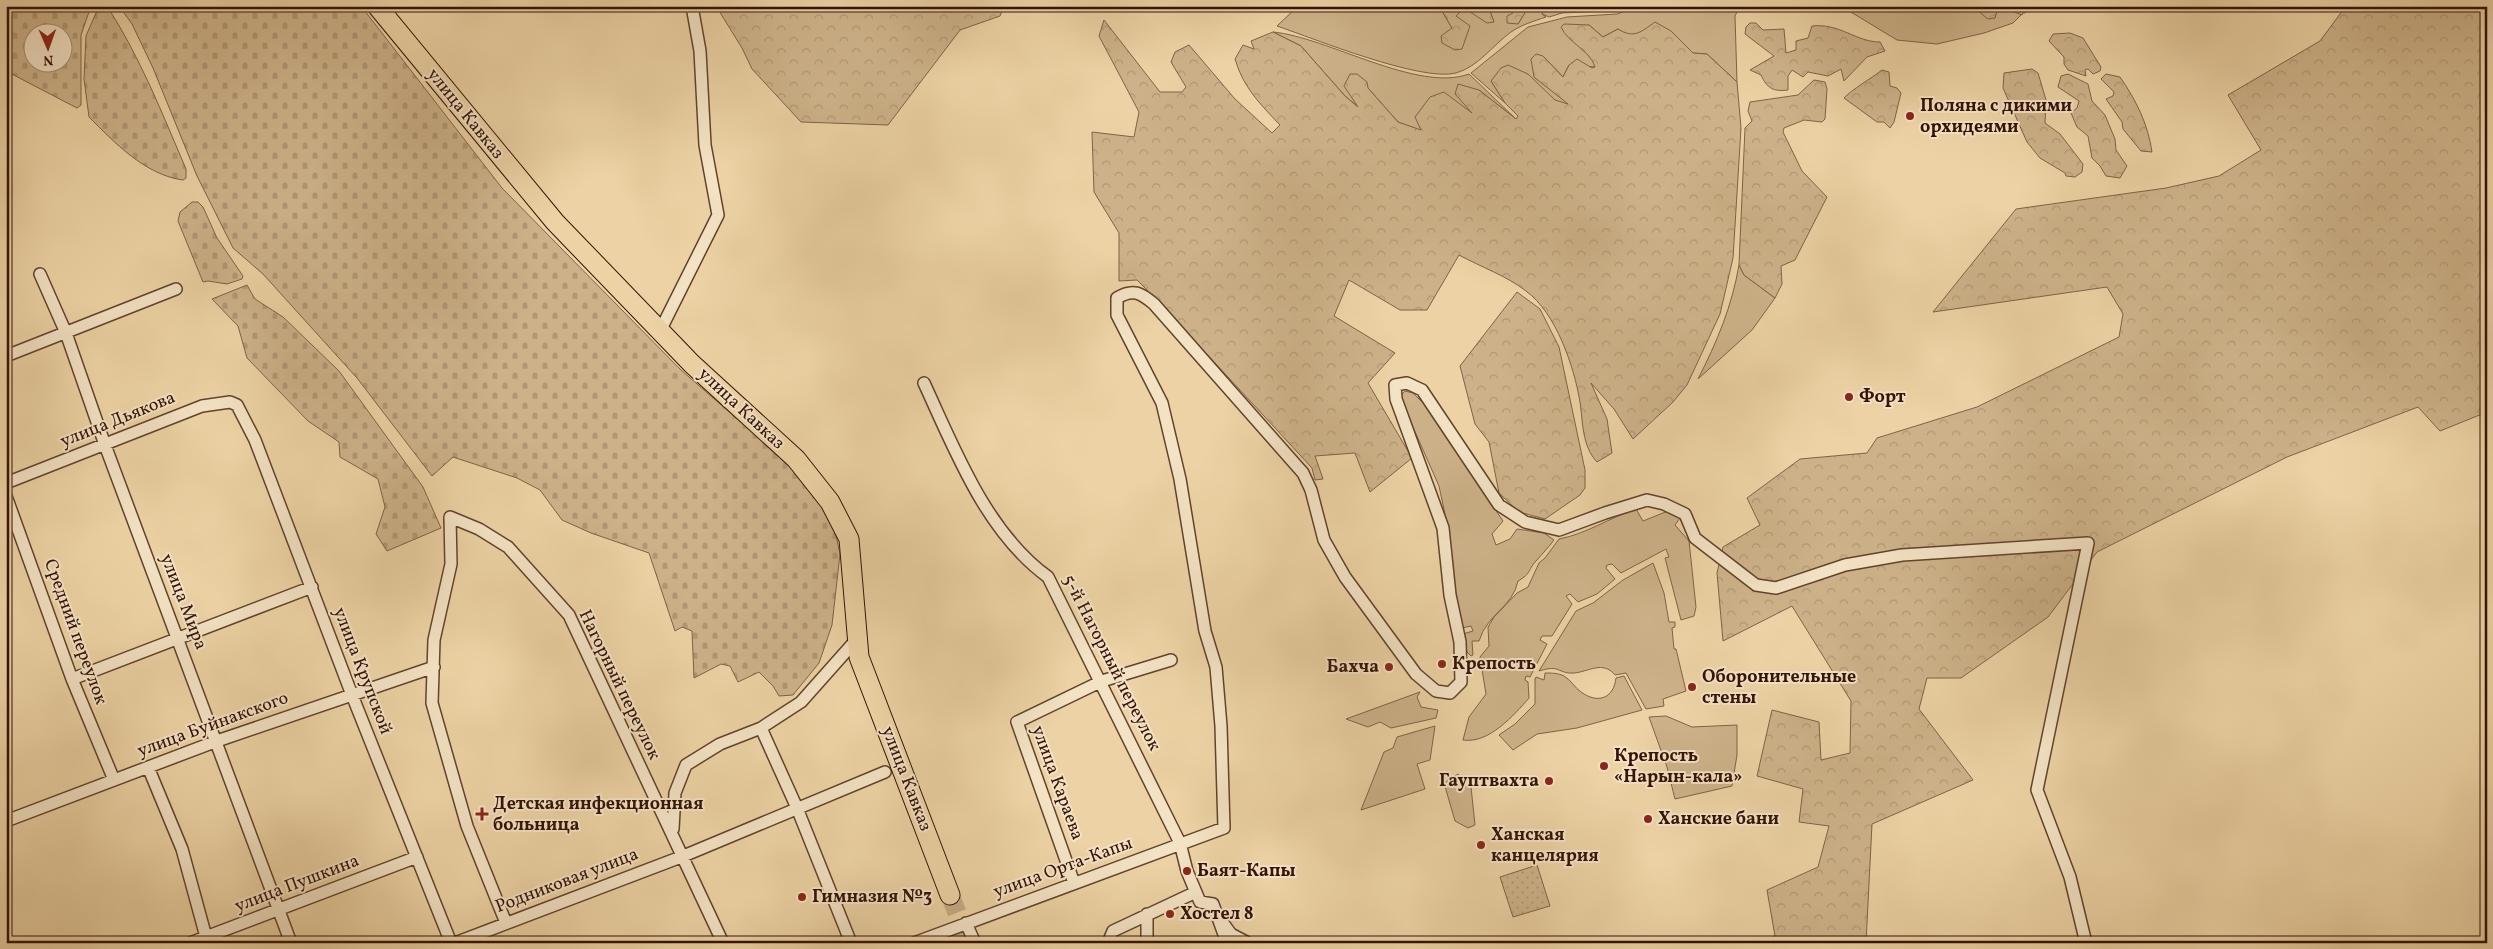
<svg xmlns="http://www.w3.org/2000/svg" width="2493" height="949" font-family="Vollkorn,serif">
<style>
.grass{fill:#cdb289;stroke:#806247}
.forest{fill:url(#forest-crowns);stroke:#806247}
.cemetery{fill:url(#cemetery-stones);stroke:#806247;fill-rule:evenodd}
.park{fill:url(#park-dots);stroke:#806247}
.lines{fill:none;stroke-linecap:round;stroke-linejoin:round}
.trunk-tunnel{stroke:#c7ac84;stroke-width:19;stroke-dasharray:19 9;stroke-linecap:butt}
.minor-casing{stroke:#61432d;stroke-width:14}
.trunk-casing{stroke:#331305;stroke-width:21}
.minor{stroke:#f3e2c4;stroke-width:11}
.trunk{stroke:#ecd2a4;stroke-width:19}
.poi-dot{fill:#8f2418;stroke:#f3e2c4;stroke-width:2}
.labels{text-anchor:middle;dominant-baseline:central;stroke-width:4;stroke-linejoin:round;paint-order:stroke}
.poi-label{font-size:18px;font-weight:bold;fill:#331305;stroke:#f3e2c4;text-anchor:start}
.street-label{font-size:18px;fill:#331305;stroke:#f3e2c4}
</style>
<defs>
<pattern id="forest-crowns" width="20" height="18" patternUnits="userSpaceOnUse" patternTransform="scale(1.25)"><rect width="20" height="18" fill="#cdb289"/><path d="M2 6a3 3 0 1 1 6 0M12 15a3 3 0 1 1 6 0" fill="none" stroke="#b09875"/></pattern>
<pattern id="cemetery-stones" width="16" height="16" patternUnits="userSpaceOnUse" patternTransform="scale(1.25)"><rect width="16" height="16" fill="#cdb289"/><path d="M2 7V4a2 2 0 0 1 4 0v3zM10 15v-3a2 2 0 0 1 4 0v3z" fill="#b09875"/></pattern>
<pattern id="park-dots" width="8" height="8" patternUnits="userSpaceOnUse" patternTransform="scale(1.25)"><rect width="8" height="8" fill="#cdb289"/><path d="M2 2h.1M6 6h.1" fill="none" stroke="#b09875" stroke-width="1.8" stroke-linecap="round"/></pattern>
</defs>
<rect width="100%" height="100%" fill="#ecd2a4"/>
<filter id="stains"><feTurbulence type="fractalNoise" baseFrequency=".004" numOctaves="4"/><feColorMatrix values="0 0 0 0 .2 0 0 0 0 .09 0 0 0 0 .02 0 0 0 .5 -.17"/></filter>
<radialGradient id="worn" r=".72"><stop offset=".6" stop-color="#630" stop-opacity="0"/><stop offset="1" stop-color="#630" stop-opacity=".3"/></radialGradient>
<path class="grass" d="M1330,6H1439L1452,28L1456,50V16L1464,8L1494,22L1488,6H1512L1518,24L1529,6H1547L1542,14L1546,17C1534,21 1521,25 1511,32C1493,45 1478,67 1456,73C1421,82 1315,39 1277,26L1296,8Z
M1565,6H1620L1606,11L1562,13Z
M1638,6H1740L1735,16L1737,82L1707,54L1693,53L1671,31L1627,35L1618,29L1603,37L1589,25L1563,30L1593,60L1596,67L1569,65L1563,77L1543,56L1534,77L1569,104H1561L1549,96L1491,81L1505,103L1471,73L1528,27L1567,17L1617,14Z
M1841,6H1977V10L1995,18L1998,6H2007L2009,10L2025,13L2027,6H2030L2013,23L1984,33L1937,44L1897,40Z
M1273,32C1327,37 1418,93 1469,74L1516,119L1479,90L1476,116L1422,131L1398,122L1368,88L1361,109L1345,96L1301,46Z
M1739,265L1744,275L1775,298L1752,330L1698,379C1717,342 1732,306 1739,265Z
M1405,391L1413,393L1425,405L1503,521L1492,534L1496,545L1510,539L1517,529L1544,533L1554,540C1548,548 1542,554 1536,561C1527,571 1532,573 1518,581C1513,607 1487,614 1479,641H1472L1473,655L1471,656L1467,652L1463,634L1473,631L1471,626L1462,628L1453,594L1448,528L1439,486L1401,400V395Z
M1636,509L1643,521L1668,511L1680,518L1675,525L1689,541L1696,607L1694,616L1681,620L1665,558L1669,557L1666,549L1621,573L1612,564L1607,565L1606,568L1615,579L1597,594L1578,602L1570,594L1566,596L1572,604L1552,636H1542L1540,640L1547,644L1530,677L1526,676L1525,680L1528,682L1529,698C1514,715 1489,744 1463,740L1469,717L1486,694L1480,657L1489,646L1488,627L1494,617L1517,593L1528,587L1539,563L1545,558L1559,539C1586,534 1609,518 1636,509Z
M1653,563L1664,593L1669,622H1675V627L1672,628L1674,649H1676L1686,691L1663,699L1664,706L1646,709L1626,673L1615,675C1603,660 1588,672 1574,673C1557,674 1561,664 1539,671L1576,611L1593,603L1623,580Z
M1545,673C1552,673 1558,673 1564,676C1571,680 1575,688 1581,692C1599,705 1614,697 1616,678L1624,676L1642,710L1577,728L1537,734L1513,750L1499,735L1515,724L1535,704V679L1536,677L1544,680Z
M1420,692L1417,697L1421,707L1438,710L1436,718L1391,728L1380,722L1368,727L1346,719Z
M1666,716L1692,727L1737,725V755L1732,786L1675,799L1667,767L1649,717Z
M1435,726L1430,760L1417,764L1425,789L1361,810L1384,752L1393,748L1397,737Z
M1458,774L1466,787H1471L1475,825L1468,828L1455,821L1444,783Z"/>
<path class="forest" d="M716,6H1004L1000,16L960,30L888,125L801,122L752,69L742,48Z
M1439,6H1488L1494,22L1487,23L1464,8L1456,16L1470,26L1462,49L1455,50L1442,43L1441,36L1452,28Z
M1512,6H1529L1518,24L1507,23V16L1513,13Z
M1547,6H1565L1562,13L1549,17L1542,14Z
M1977,6H1998L1995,18L1988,19L1977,10Z
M2007,6H2027L2022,15L2009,10Z
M2346,6H2487V412L2440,431L2418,407L2287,457L2097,552L2048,617L1961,678H1927L1919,709L1973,780L1872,824L1866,943H1762L1775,936L1767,890L1818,867L1829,826L1799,822L1803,789L1757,776L1772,710L1819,722L1821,760L1850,753L1851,701L1792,606L1723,641L1717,573L1723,547L1760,525L1747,498L1800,459L1867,453L1877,438L1977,407L2119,337L2123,314L2107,287L1933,312L2016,209L2166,188L2219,176L2261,150L2228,95L2320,41Z
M1104,20L1160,92H1182L1186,87L1171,62L1175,52L1189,45L1235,99L1272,133L1280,125C1260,104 1243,87 1235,59L1243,45L1254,49L1251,41L1273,32L1301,46L1345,96L1358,107L1344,86L1350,74H1357L1367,82L1368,88L1398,122L1421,130L1415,117L1430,97L1444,92L1472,113L1455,94L1458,84L1479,90L1516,119L1518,116L1505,103L1491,81L1501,68L1508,65L1528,74L1555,100L1568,104L1534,77L1531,59L1536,54L1543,56L1563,77L1569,65L1577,59L1592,68L1595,67C1590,50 1568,43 1561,27L1564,24L1589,25L1603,37L1618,29C1634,39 1641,32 1655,22L1671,31L1693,53L1707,54L1737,82L1741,128L1734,242L1733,258L1720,314L1687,385L1673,402L1633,439L1614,409L1591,383L1607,419L1612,453L1597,462C1582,446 1583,423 1580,402C1574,366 1556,313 1526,291C1507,276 1481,267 1459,255L1427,310H1400L1349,280L1334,316L1395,353L1368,383L1412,458L1370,492L1355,453L1315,456L1323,479L1315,480L1312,468L1155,298L1137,280L1119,281V233L1094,192L1092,132L1134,137L1139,112L1099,36Z
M1750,23H1756L1763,30L1784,29L1786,53L1796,50V41L1808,38L1812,26C1840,23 1856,42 1880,42L1885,51L1867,57L1844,81L1841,69L1828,76L1808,72L1803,77L1792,70L1788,76V90C1773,92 1767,88 1761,75L1750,70L1774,56L1745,34L1746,27Z
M2070,33L2083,38L2101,67L2100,71L2093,74L2088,69L2085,70L2086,76L2068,70L2064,64V57L2049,41L2053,34Z
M2032,69L2038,73L2046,100L2045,123L2060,134L2083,164L2082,172L2075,177L2066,176L2065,173L2040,158L2027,142L2003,88L2004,73Z
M1882,70L1889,72L1890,86L1897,88L1901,93L1894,122L1890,128L1884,122H1877L1844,98C1851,90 1872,78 1882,70Z
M2068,74L2088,84L2092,101L2105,115L2115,139L2116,150L2127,166L2120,178L2106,176L2100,166L2092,158L2088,136L2077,127L2071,113L2077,108L2079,101L2058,87L2061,76Z
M2106,74L2120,77C2136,100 2148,124 2152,152L2141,151L2123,129L2122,122L2106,99L2113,96L2114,92L2101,79Z
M1814,80L1825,82L1827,89L1825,119L1822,122L1804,120L1784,128L1783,132L1802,171L1827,197L1795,260L1781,266L1782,284L1775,298L1744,275L1739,265L1745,128L1752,121L1748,111L1750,102L1798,95Z
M1517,292L1540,309L1559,347L1585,470V488L1580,495L1545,519L1519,512L1499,493L1489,442L1475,424L1460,366Z"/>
<path class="cemetery" d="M6,6H91L81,35V105L77,108L6,71ZM62,32V62H32V32Z
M99,6H107C140,57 162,113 186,169V178L183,180C145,175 114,142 89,117L84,79L86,36Z
M119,6H361L502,188L681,370L782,458L817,498L834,526L840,554L832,625L819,663L793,695L779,696L773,686L759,672L738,682L730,666L721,664L694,678L692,631L682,627L675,631L649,553L591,533L562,520L540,490L517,478L453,457L432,476L357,378L263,274L233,248L197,176L153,68L132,24Z
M192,202H198L203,207L217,238L243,276L242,279L227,284L208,281L203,282L178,221L180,212Z
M247,285L255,299L283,317L339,371L423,487L441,528L387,551L376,534L385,507L378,479L340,457L339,442L308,421L247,358L238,326L212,299Z"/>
<path class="park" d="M1537,865L1550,906L1513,917L1500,877Z"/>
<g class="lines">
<path class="trunk-tunnel" d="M950,895L969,943"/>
<defs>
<path id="minor" d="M40,274L66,333L105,445L291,943
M660,331L718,215L705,145L700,51L692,6
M6,356L176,289
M924,383C955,450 986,532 1048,577L1180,843L1187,871L1200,902L1213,904L1227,943
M6,483L202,406L230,402L237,405L255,440L352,695L451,943
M6,496L72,679L114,780
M72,679L312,587
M761,728L797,808L851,943
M148,767L182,849L206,937
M6,821L217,741L434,667
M673,829L675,793L686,765L720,744L761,728L801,702L857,639
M1074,883L1017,722L1102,681L1171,660
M1147,914V943
M506,923L467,826L432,703L434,640L451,564L450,517L479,529L508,547L569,615L723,943
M966,923L975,943
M1223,923L1231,934L1248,943
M190,943L417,857
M455,943L681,857L885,772
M914,943L1224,828L1221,726L1216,667L1205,631L1180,479L1162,403L1117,315V298C1133,288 1141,293 1154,304L1303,473L1311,490L1324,540L1345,577L1416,674L1436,691L1450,693L1461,682L1460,642L1450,595L1443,528L1396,399L1395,385L1407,383L1422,390L1499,505L1525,522L1559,530L1605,513L1647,500L1664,504L1685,514L1695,538L1756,585L1776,588L1845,565L1902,555L2088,543L2037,790L2070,877L2086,943
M1108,943L1113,931L1196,892"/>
<path id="trunk" d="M377,6L555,222L692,364L796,459L830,502L849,539L859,657L950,895"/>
</defs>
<use href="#minor" class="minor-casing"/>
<use href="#trunk" class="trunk-casing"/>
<use href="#minor" class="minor"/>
<use href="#trunk" class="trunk"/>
</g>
<g class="poi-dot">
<circle cx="1910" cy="116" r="5"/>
<circle cx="1849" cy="397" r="5"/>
<circle cx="1442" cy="664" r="5"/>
<circle cx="1389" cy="667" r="5"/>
<circle cx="1692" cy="687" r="5"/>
<circle cx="1604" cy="766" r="5"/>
<circle cx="1549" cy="781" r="5"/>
<path d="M479.5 806.5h5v5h5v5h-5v5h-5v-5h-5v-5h5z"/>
<circle cx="1648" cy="819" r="5"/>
<circle cx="1481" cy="845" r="5"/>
<circle cx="1187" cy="871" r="5"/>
<circle cx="802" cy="897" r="5"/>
<circle cx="1170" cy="914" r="5"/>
</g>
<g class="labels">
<g class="poi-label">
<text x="1920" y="106">Поляна с дикими<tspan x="1920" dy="21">орхидеями</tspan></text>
<text x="1859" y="397">Форт</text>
<text x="1452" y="664">Крепость</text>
<text x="1379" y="667" text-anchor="end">Бахча</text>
<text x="1702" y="677">Оборонительные<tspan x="1702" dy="21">стены</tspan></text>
<text x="1614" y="756">Крепость<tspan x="1614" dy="21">«Нарын-кала»</tspan></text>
<text x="1539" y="781" text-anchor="end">Гауптвахта</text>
<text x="493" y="804">Детская инфекционная<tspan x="493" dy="21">больница</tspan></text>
<text x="1658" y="819">Ханские бани</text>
<text x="1491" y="835">Ханская<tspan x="1491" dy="21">канцелярия</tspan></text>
<text x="1197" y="871">Баят-Капы</text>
<text x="812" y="897">Гимназия №3</text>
<text x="1180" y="914">Хостел 8</text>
</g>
<g class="street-label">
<text transform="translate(465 114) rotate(51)">улица Кавказ</text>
<text transform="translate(741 409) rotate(43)">улица Кавказ</text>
<text transform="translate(118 420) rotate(-22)">улица Дьякова</text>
<text transform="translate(183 602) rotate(69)">улица Мира</text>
<text transform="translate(75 632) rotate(70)">Средний переулок</text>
<text transform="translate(1111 663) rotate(63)">5-й Нагорный переулок</text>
<text transform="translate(362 671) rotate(69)">улица Крупской</text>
<text transform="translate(619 685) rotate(64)">Нагорный переулок</text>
<text transform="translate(213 725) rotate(-20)">улица Буйнакского</text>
<text transform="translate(906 779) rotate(69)">улица Кавказ</text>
<text transform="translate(1057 783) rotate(70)">улица Караева</text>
<text transform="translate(1063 868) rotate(-20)">улица Орта-Капы</text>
<text transform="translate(567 881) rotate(-21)">Родниковая улица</text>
<text transform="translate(297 884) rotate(-21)">улица Пушкина</text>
</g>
</g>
<rect width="2493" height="949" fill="none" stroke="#ecd2a4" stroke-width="25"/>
<rect x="8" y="8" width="2478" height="934" fill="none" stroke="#331305" stroke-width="2.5"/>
<rect x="12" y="12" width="2468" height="924" fill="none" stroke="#331305"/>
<g transform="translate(48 48) rotate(178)"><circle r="24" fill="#f3e2c4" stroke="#a68f78"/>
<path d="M0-4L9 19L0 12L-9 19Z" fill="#8f2418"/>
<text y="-8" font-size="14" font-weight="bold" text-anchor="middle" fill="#331305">N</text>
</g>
<rect width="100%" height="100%" filter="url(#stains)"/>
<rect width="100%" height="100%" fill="url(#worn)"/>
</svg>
